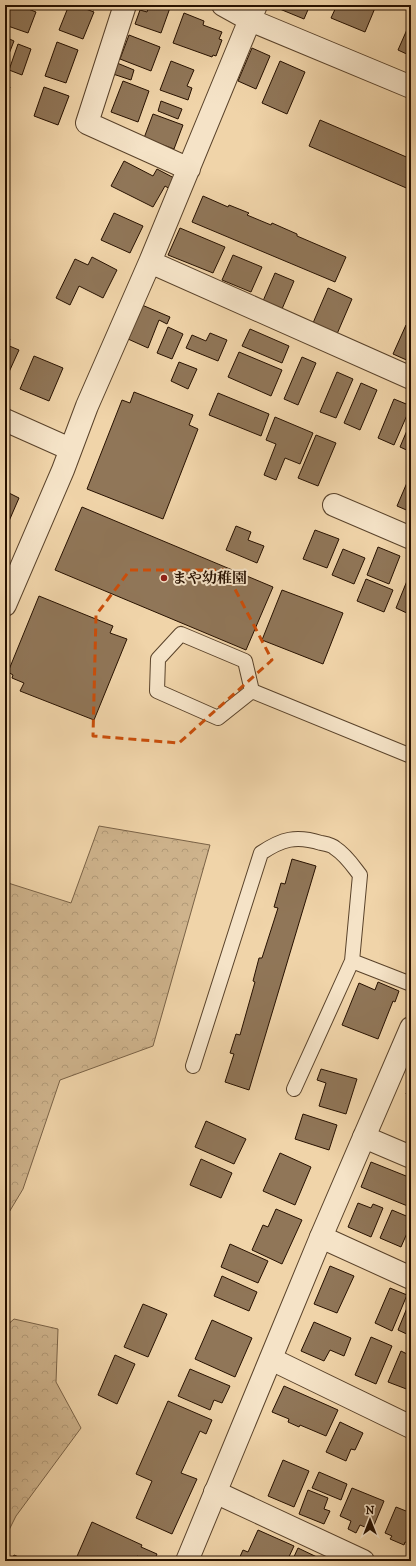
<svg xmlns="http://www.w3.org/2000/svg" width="416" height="1566" font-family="'IM FELL DW Pica','Noto Serif JP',serif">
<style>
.forest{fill:url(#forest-crowns);stroke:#7a6246}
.building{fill:#907658;stroke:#271100}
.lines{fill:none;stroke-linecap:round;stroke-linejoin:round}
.service-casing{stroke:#59422a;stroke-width:16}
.minor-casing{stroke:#59422a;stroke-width:24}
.tertiary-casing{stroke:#59422a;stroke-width:24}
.service{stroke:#f5e3c7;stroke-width:14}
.minor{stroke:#f5e3c7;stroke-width:22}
.tertiary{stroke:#f5e3c7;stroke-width:22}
.marked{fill:none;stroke:#cb4e0a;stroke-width:3;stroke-dasharray:8 5;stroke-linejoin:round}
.poi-dot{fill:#8f2418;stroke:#f5e3c7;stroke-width:1.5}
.labels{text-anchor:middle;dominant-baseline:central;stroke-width:4;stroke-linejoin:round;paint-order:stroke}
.poi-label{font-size:15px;font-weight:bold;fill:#271100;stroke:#f5e3c7;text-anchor:start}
</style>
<defs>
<pattern id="forest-crowns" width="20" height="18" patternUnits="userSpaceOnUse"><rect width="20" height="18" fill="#ceb38c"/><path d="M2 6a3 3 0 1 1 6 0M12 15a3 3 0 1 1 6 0" fill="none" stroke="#b19977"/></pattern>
</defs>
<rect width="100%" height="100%" fill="#f0d4a9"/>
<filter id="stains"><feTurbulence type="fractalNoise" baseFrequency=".005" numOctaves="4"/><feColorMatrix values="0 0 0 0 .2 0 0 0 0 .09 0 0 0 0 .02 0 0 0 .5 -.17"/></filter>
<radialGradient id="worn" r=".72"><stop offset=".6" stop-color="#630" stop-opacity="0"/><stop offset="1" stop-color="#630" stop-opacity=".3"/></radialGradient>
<path class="forest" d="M99,826L210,845L153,1046L60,1080L23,1189L5,1219V882L71,903Z
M14,1319L58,1329L56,1382L81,1428L16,1516L5,1538V1327Z"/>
<path class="building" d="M9,5H18L36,12L28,33L5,25V15Z
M69,5H75L94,12L83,39L59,30Z
M82,5H93L96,6L94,10Z
M149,5H171L161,33L135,24L140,10L147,12Z
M270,5H310L304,19Z
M337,5H369L375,8L365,32L331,18Z
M184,13L204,21L203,25L222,32L219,39L222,40L216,56L213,55L212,57L173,43Z
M409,25L411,26V56L398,50Z
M129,35L160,47L151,71L120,59Z
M5,37L14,41L5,64Z
M57,42L78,50L66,83L45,76Z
M18,44L31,49L22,75L9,70Z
M252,48L270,56L256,89L238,81Z
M171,61L194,70L187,86L192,88L188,100L160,90Z
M280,61L305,72L287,114L262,103Z
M117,63L134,70L131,80L113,74Z
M123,81L149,91L138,122L111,112Z
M5,85L10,87L5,100Z
M44,87L69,96L58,125L34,116Z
M161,101L182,109L178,119L158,111Z
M153,114L183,125L174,149L144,138Z
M320,120L411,159V190L309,146Z
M124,161L153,176L157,169L176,179L170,189L165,186L153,207L111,186Z
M203,196L228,207L229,205L249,213L247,215L271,225L272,223L297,234V236L346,257L335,282L192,222Z
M114,213L143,226L130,253L101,240Z
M180,228L225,247L213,273L168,255Z
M233,255L262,267L251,292L222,280Z
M92,257L117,270L103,298L79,286L70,305L56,298L75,259L88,265Z
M275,273L294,281L279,316L260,308Z
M328,288L352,299L337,334L313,323Z
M142,305L170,317L167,324L159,320L148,348L128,339Z
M406,325L411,328V362L393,354Z
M168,327L183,334L172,359L157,353Z
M250,329L289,346L282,363L242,346Z
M210,333L227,340L218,361L186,348L192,335L206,341Z
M5,337L10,339L7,345L19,350L9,372L5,371Z
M239,352L282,370L271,396L228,377Z
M34,356L63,368L49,401L20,389Z
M302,357L316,363L298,405L284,399Z
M179,362L197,369L188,389L171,381Z
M337,372L353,379L336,418L320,412Z
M361,383L377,390L360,430L344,423Z
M134,392L193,415L189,425L198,429L163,519L87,489L122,400L130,403Z
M218,393L269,414L261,436L209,415Z
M394,399L411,406L394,445L378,438Z
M275,417L313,433L300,464L285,458L276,480L264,475L276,444L266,440Z
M411,421V452L400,447Z
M316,435L336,443L318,486L298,478Z
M409,478L411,479V512L397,506Z
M5,491L19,498L6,528H5Z
M82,507L273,587L246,650L55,570Z
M236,526L251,532L248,540L264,546L257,563L226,550Z
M315,530L339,539L327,568L303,559Z
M378,547L400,556L389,584L367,575Z
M343,549L365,558L354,584L332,575Z
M411,571V615L396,608Z
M366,579L393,590L384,612L357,601Z
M282,590L343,613L323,664L262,640Z
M39,596L113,626L110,633L127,639L94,720L20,691L24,683L12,678L13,675L8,672Z
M292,859L316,866L249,1090L225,1082L234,1054L230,1053L236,1034L240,1035L255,982L253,981L259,958H262L278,908L274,907L281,883L285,884Z
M378,982L399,991L395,1002L393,1001L378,1039L342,1025L359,983L375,990Z
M321,1069L357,1079L346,1114L319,1106L326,1083L317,1080Z
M411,1082V1096L406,1094Z
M303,1114L337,1125L329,1150L295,1139Z
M206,1121L246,1139L234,1164L195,1147Z
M280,1153L311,1167L295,1205L263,1191Z
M201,1159L232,1173L221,1198L190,1185Z
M371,1162L411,1178L410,1207L361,1187Z
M358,1203L371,1208L373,1204L383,1208L371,1237L348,1227Z
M276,1209L302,1220L282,1264L252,1250L263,1225L268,1227Z
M392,1210L411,1218V1224L401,1247L380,1238Z
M230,1244L268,1261L258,1283L221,1267Z
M330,1266L354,1276L337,1313L314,1304Z
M222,1276L257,1292L249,1311L214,1296Z
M390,1288L407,1295L392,1331L375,1323Z
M411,1298V1336L398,1330Z
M143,1304L167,1314L148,1357L124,1347Z
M212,1320L252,1338L235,1377L195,1359Z
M314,1322L351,1338L344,1356L330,1350L324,1361L301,1351Z
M371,1337L392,1346L376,1384L355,1375Z
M401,1351L411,1356V1386L409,1390L388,1382Z
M115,1355L135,1364L117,1404L98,1395Z
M190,1369L230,1386L222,1403L214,1400L210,1410L178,1396Z
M284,1386L338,1410L326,1436L300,1425L299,1427L288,1422L289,1419L272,1412Z
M168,1401L212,1420L206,1434L200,1431L181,1473L197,1479L172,1534L136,1518L152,1481L136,1474Z
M340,1422L363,1433L355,1450L351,1449L346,1461L326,1452Z
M283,1460L309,1471L294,1507L268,1496Z
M319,1472L347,1484L341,1500L312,1488Z
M352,1488L384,1501L372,1530L360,1525L356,1533L348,1529L351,1521L340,1516Z
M308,1490L328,1498L324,1509L330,1511L324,1524L299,1514Z
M396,1507L411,1513V1544L405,1542L404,1545L390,1539L392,1536L385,1533Z
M92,1522L142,1545L141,1547L157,1554L154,1561H147L137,1556L135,1561H75Z
M258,1530L294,1546L287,1561H238L243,1550L248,1552Z
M298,1548L319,1558L318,1561H292Z
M14,1555L28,1561H11Z"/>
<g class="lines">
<defs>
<path id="service" d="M181,634L245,661L252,691L218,718L157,691L158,659Z
M252,691L411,756
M193,1066L261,853C282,839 296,835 321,843C326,844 332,845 335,848C346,855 353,866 360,875L352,961L411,984
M294,1089L352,961"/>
<path id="minor" d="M125,5L87,123L189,169
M223,5L250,20L411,87
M150,262L411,378
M5,420L70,449
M334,505L411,538
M5,605L63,470L87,406L150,262L256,5
M364,1137L411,1157
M321,1237L411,1278
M271,1359L411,1427
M215,1492L363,1561"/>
<path id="tertiary" d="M187,1561L321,1237L411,1028"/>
</defs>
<use href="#service" class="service-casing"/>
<use href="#minor" class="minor-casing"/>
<use href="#tertiary" class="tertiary-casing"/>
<use href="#service" class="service"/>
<use href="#minor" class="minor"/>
<use href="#tertiary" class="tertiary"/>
</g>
<path class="marked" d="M130,570H225L272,660L179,743L93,736L96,615Z"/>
<circle class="poi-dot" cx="164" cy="578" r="4"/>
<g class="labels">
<g class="poi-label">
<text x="172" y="578">まや幼稚園</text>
</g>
</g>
<rect width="416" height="1566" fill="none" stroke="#f0d4a9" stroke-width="20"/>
<rect x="6" y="6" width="404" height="1554" fill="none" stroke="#271100" stroke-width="2"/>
<rect x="10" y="10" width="396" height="1546" fill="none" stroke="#271100"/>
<g transform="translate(370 1520)" stroke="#f5e3c7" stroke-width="3" paint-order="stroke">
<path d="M0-3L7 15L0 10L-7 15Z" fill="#271100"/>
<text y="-6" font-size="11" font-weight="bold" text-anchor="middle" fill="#271100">N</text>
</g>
<rect width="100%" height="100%" filter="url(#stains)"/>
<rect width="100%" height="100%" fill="url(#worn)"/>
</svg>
